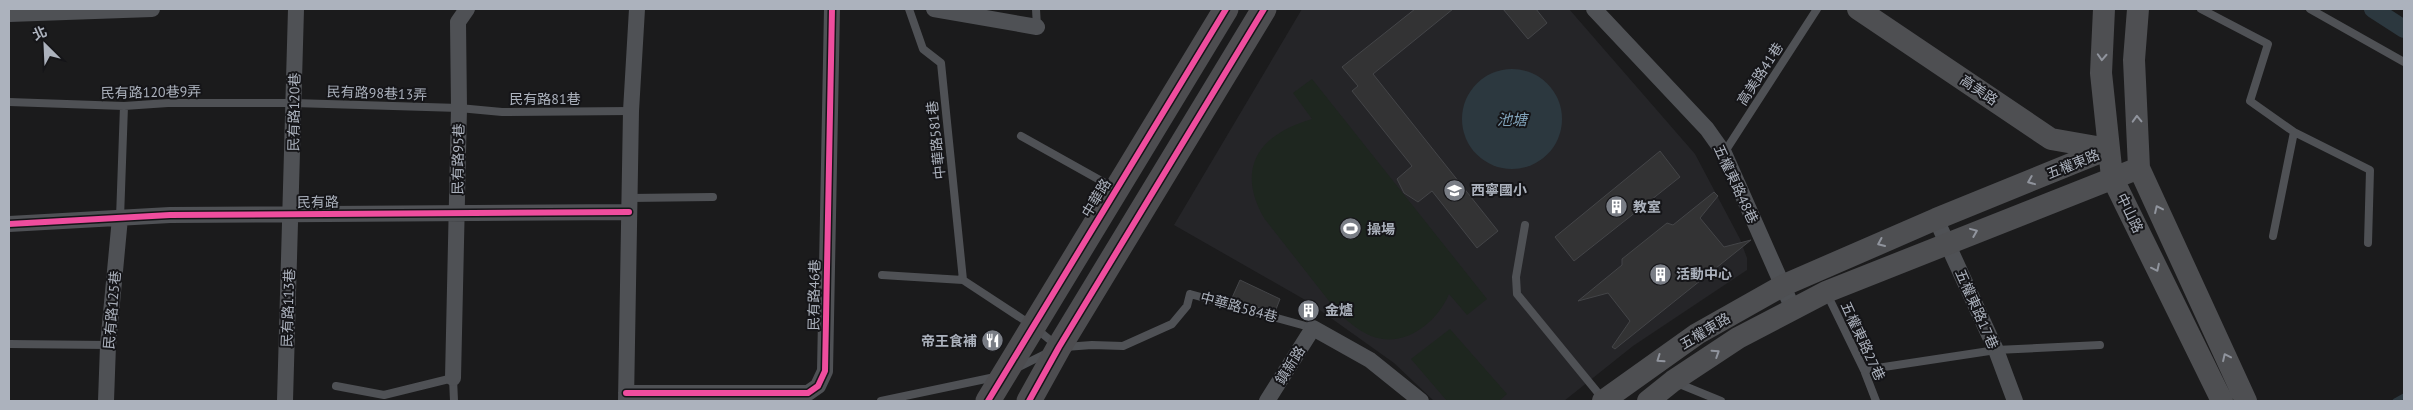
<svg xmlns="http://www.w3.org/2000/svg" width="2413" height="410" font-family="'PT Sans','Noto Sans TC',sans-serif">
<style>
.built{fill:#252528}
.green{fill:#1e261f}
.water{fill:#2c383f}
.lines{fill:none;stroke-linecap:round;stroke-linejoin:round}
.stream{stroke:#2c383f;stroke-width:5}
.canal{stroke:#2c383f;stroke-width:18}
.building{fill:#333334;stroke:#444548}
.lane{stroke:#4f5155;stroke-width:8}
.street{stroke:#4f5155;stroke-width:16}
.secondary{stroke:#4e4f52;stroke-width:22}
.primary{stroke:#4d4d50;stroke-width:25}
.cycleway-casing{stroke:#151518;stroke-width:9}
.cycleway{stroke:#ef4d9e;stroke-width:6}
.oneway{stroke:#90949d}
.labels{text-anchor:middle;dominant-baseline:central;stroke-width:4;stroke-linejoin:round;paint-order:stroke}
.street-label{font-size:14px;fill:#acb2bd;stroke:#151518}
.poi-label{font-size:14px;font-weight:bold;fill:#acb2bd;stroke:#151518;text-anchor:start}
.water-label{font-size:15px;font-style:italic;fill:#81a3ba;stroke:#151518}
</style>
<rect width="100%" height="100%" fill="#1b1b1c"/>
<path class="built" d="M1302,9H1569L1695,154L1740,239L1747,258V270L1633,346L1564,401H1434L1394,363L1307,301L1174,225Z"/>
<path class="green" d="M1312,79L1487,299L1467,315L1449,294C1437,323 1404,349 1371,336C1357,330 1346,320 1336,310L1264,218C1235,167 1260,134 1312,119L1293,93Z
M1450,329L1507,394L1499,401H1447L1411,359Z"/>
<path class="water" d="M1462 119a50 50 0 1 1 100 0a50 50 0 1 1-100 0Z"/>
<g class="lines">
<path class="stream" d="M2395,401L2404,396"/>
<path class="canal" d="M2373,9L2404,29"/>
</g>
<path class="building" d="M1415,9H1453L1373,74L1498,231L1477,248L1432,191L1418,202L1404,193L1397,179L1412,166L1352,91L1358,86L1342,67Z
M1503,9H1536L1547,23L1528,39Z
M1660,151L1680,177L1574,261L1555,237Z
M1714,192L1718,196L1700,218L1724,247L1751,240L1615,349L1612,347L1630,321L1608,293L1578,301L1622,265V259L1667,223L1673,225Z
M1240,280L1280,299L1275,312L1231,300Z"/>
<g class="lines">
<path class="lane" d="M909,9L923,49L941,63L963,280L1033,326L1056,345
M1036,9L1037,27
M2201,9L2268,44L2250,101L2294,132L2273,236
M2310,9L2404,62
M9,102L124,106L168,103H294L459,108L502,112L631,111
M2294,132L2370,170L2368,243
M1021,136L1114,188
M1724,153L1817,9
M630,198L713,197
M120,218L124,106
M1525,225L1516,277L1517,294L1603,399
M882,275L963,280
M1827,294L1864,370L1876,401
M9,344L108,345
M1065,347L1092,345L1123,346L1172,324L1187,306L1190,294L1313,328
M1017,368L1047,353
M1864,370L1996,350L2100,345
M1677,383L1721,401
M336,386L384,395L453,378L454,401
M881,401L995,377"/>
<path class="street" d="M934,9L1037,27
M1594,9L1707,129L1724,153L1793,309
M9,14L152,9
M1936,219L1996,350L2015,401
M9,224L170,215L629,212
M453,378L459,108L458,22L467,9
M626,393H808L818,386L825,371L832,9
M106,401L108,345L120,218
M285,401L296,9
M626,401L631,111L637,9
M1267,401L1313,328L1370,360L1421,401"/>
<path class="secondary" d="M1858,9L2051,139L2108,149
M2104,9L2101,73L2112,177L2222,401
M2138,9L2134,60L2139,168L2246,401
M1603,401L1697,334L1782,286L1936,219L2108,149
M1648,401L1673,381L1738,338L1826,292L2139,168"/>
<path class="primary" d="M988,401L1226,9
M1029,401L1059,347L1264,9"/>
<defs>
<path id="cycleway" d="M9,224L170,215L629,212
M626,393H808L818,386L825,371L832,9
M988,401L1226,9
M1029,401L1059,347L1264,9"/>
</defs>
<use href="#cycleway" class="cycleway-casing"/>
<use href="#cycleway" class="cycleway"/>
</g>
<defs><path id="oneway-chevron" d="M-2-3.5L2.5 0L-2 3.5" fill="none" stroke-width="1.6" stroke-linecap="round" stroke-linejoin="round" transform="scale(1.25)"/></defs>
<g class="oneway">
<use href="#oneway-chevron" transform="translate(2102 57) rotate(93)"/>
<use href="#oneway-chevron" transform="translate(2137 119) rotate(-92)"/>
<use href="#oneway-chevron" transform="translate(2031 181) rotate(158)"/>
<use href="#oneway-chevron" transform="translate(2158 209) rotate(-115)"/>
<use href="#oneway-chevron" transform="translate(1974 232) rotate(-22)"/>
<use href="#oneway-chevron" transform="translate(1881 243) rotate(156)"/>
<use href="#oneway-chevron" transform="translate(2156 268) rotate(64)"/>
<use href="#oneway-chevron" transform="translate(1716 353) rotate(-33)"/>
<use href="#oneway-chevron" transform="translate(2226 357) rotate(-115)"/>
<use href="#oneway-chevron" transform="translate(1660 359) rotate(145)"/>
</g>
<defs>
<symbol id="school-disc" viewBox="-11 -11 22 22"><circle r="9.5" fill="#797d85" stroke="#151518"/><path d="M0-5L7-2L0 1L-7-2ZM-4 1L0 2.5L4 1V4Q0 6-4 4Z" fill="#fff"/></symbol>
<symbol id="building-disc" viewBox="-11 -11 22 22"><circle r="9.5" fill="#797d85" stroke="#151518"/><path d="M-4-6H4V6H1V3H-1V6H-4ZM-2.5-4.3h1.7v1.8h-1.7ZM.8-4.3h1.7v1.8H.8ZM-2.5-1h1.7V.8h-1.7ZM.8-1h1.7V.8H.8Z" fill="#fff"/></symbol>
<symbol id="stadium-disc" viewBox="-11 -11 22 22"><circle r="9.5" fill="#797d85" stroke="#151518"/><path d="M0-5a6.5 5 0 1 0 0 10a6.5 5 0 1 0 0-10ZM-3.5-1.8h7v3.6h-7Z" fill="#fff"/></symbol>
<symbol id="restaurant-disc" viewBox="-11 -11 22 22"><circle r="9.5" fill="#797d85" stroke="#151518"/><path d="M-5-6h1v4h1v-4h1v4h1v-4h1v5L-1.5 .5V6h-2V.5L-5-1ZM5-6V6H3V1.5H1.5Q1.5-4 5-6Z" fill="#fff"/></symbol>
</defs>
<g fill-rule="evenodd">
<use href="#school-disc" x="1442" y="178" width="25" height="25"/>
<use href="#building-disc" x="1604" y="194" width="25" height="25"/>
<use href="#stadium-disc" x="1338" y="216" width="25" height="25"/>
<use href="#building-disc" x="1648" y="262" width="25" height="25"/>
<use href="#building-disc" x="1296" y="298" width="25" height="25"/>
<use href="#restaurant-disc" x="980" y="328" width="25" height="25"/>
</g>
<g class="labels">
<g class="street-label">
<text transform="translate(1760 74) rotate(-57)">高美路41巷</text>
<text transform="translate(1979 90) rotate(34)">高美路</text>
<text transform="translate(151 92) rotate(-1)">民有路120巷9弄</text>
<text transform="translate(377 93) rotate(2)">民有路98巷13弄</text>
<text x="545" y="99">民有路81巷</text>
<text transform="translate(294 112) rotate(-89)">民有路120巷</text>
<text transform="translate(936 140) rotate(-96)">中華路581巷</text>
<text transform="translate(458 159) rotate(-89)">民有路95巷</text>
<text transform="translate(2073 164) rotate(-22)">五權東路</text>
<text transform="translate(1736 184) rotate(65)">五權東路48巷</text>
<text transform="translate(1096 198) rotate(-59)">中華路</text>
<text transform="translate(318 202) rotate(-1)">民有路</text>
<text transform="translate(2130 213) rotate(64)">中山路</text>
<text transform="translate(814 295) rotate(-89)">民有路46巷</text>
<text transform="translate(1239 307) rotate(15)">中華路584巷</text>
<text transform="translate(288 308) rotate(-88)">民有路113巷</text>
<text transform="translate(1977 309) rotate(66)">五權東路17巷</text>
<text transform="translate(112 310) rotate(-85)">民有路125巷</text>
<text transform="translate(1705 331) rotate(-31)">五權東路</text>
<text transform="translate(1863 341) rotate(65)">五權東路27巷</text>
<text transform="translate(1290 365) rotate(-58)">鎮新路</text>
</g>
<g class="poi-label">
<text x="1471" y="190">西寧國小</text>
<text x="1633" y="207">教室</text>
<text x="1367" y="229">操場</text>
<text x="1676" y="274">活動中心</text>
<text x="1325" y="310">金爐</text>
<text x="977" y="341" text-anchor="end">帝王食補</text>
</g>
<g class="water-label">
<text x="1512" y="119">池塘</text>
</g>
</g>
<rect width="2413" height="410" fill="none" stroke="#acb2bd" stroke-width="20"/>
<g transform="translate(45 45) rotate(336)" stroke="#151518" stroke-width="4" paint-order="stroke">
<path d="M0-4L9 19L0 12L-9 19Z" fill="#acb2bd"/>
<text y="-8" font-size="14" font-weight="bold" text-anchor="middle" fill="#acb2bd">北</text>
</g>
</svg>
